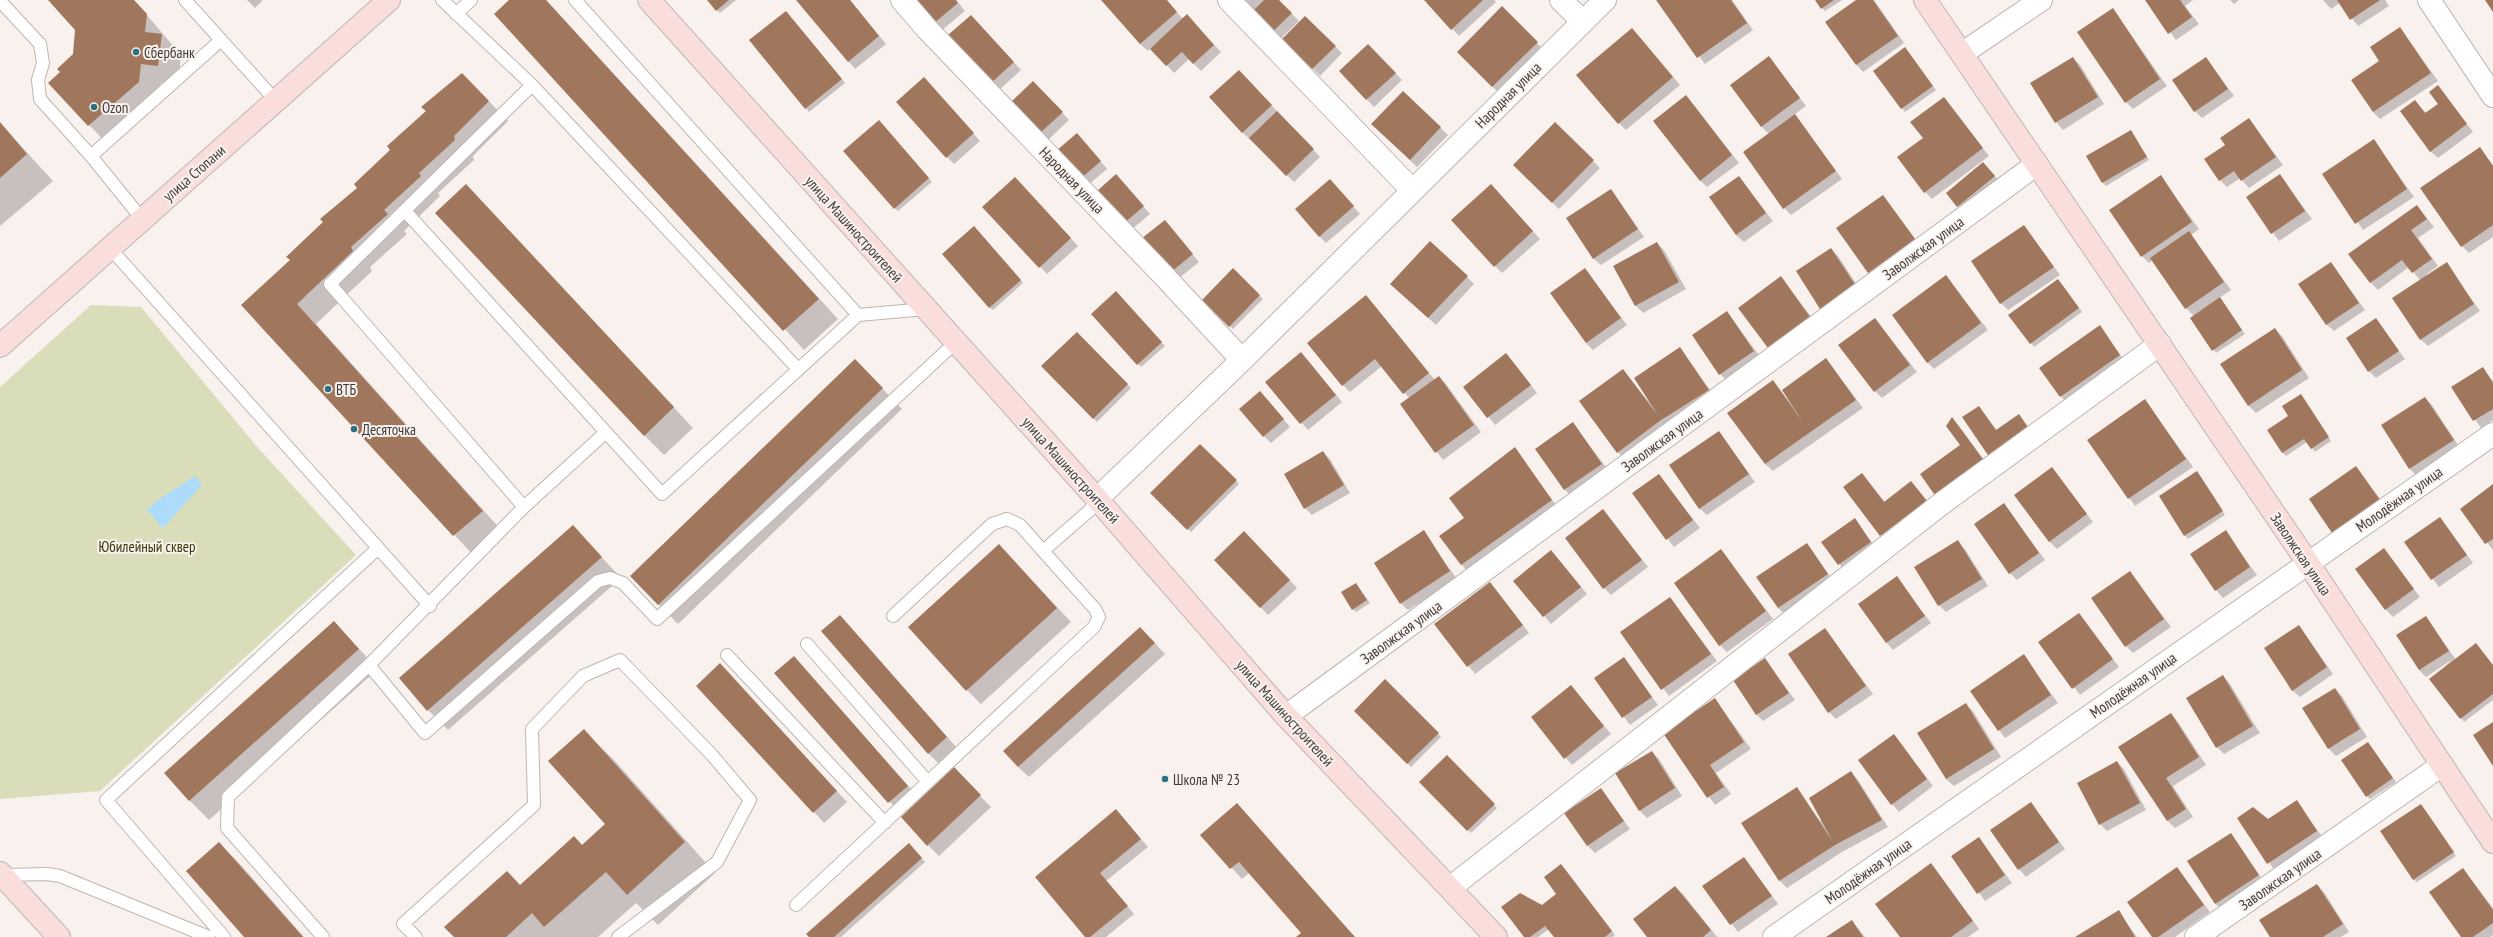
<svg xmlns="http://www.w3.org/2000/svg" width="2493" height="937" font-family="'PT Sans Narrow',sans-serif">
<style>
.green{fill:#daddba}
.water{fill:#addbfb}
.shadow{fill:#0003}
.building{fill:#a0775c}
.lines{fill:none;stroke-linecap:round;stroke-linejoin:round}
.lane-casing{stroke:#bdb6b2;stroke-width:14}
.street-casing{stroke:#bdb6b2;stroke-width:24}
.secondary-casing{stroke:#bdb6b2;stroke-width:24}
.lane{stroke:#fff;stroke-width:12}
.street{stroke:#fff;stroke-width:22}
.secondary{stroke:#f9dedc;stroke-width:22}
.poi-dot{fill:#2c7180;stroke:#f9f1ee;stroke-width:1.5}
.labels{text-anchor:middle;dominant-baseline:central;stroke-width:4;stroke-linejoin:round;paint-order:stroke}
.poi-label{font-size:15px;fill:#3d3a38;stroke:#f9f1ee;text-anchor:start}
.street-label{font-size:15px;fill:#3d3a38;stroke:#f9f1ee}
.park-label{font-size:15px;fill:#373900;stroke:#f9f1ee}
</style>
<rect width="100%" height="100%" fill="#f9f1ee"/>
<path class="green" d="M91,305L141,307L259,449L356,555L100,791L0,799V387Z"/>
<path class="water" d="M195,476L202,485L163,528L147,510L158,500Z"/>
<path class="shadow" d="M49,0H134L181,55L178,85L161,83L158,102L109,146L50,83L62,72L74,54L76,30Z
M247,0H263L255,8Z
M511,0H546L838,319L804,350L495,14Z
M708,0H736L720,13Z
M798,0H850L886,44L855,69Z
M904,0H956L965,11L935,36Z
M1103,0H1166L1183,19L1194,23L1221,52L1201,71L1189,59L1174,73L1151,48L1148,51L1140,44Z
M1244,0H1278L1299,21L1274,45L1255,11Z
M1425,0H1494L1496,2L1459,36Z
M1657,0H1732L1753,30L1705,64Z
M1816,0H1842L1825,11Z
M1858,0H1874L1904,43L1863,72L1856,64Z
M2146,0H2193L2185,6L2199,24L2176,40Z
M2230,0H2239L2234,4Z
M2323,0H2385L2389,6L2358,26L2340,3L2331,9Z
M1502,8L1544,50L1500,94L1458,52Z
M2113,9L2167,86L2133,109L2126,102Z
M789,15L845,83L809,112L751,40Z
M1305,17L1342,53L1320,76L1283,39Z
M978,23L1021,70L999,90L950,35Z
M2400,28L2438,81L2380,119L2373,112L2380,62Z
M1639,36L1680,85L1626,130L1619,123Z
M1368,45L1402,80L1374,107L1340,71Z
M1908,52L1936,90L1905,112L1875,71Z
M1769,57L1806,106L1794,115L1842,179L1791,215L1784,208L1769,134L1761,126Z
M2073,58L2080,65L2104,104L2063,130L2056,122L2032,83Z
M2206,58L2234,96L2202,118L2195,111Z
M1246,78L1320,157L1294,182L1242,132Z
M931,86L980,141L954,164L947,157Z
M2438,86L2473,132L2438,158L2430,151L2415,101L2426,113L2439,104Z
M1040,89L1069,120L1048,140L1012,102Z
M1403,92L1448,135L1417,167L1380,131Z
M482,94L508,121L473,156L474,160L438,193L440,196L404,231L407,234L370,267L372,271L316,324L502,531L474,556L242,305Z
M1944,98L1989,156L1932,199L1925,192L1924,138Z
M1693,104L1739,163L1707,187L1700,180Z
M2249,119L2283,165L2249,188L2240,178L2227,187L2220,180L2226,145Z
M0,123L53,181L0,226Z
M1555,123L1600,168L1559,209L1514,165Z
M882,124L932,182L898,211L895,208Z
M2130,131L2149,160L2106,186L2103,183Z
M2374,141L2414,197L2363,230L2323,174Z
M1084,142L1107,169L1088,185L1081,178Z
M2479,148L2493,165V237L2469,253L2462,246Z
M1983,163L2001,183L1965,213L1947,193Z
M2280,175L2312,219L2279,241L2248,197Z
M2160,176L2199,229L2191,235L2231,290L2219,298L2245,334L2216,353L2194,316L2186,308L2153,260L2149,263L2142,256Z
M1739,177L1773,221L1744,242L1736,235Z
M1330,180L1360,214L1326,243L1319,236Z
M1123,183L1150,214L1131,230L1124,223Z
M1022,186L1078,246L1047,274L984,207Z
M1611,190L1644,237L1601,265L1593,258Z
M1498,193L1540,239L1502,273L1495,266Z
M1883,196L1921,247L1875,279L1868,272Z
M486,206L693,428L664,455L644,435Z
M2417,206L2434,227L2418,238L2438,266L2427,274L2428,276L2447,264L2480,311L2428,346L2420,339L2421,281L2409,267L2378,290L2371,283Z
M1165,221L1199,262L1173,283Z
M2024,226L2060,275L2008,310L2001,303Z
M977,230L1023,283L993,310L989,307Z
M1657,243L1664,250L1686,289L1643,313L1636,306L1614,267Z
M1831,249L1838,256L1863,294L1828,316L1821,309L1797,271Z
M2331,263L2365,310L2334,331L2326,324Z
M1233,270L1263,299L1233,329L1203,300Z
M1585,270L1627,325L1593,350L1586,343Z
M1946,276L1988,330L1934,369L1927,362Z
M1467,277L1474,284L1436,325L1399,291Z
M1781,278L1817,324L1776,354L1769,347Z
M2061,283L2082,312L2034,347L2010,315Z
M1119,296L1165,346L1141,367L1093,314Z
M1373,304L1435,380L1439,377L1446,384L1481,432L1443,460L1401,404L1409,398L1382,366L1350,392L1343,385Z
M1727,312L1761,358L1727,381L1720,374Z
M1875,319L1917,372L1882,398L1875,391Z
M2376,319L2405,359L2376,378L2369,371Z
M2275,329L2282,336L2309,378L2256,413L2248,405Z
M2103,330L2123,359L2064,400L2041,368Z
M1077,333L1131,388L1097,422L1042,366Z
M1680,348L1715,397L1625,459L1618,452L1623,370L1648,401Z
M1506,354L1537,393L1495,425L1464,387Z
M1826,359L1863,408L1773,471L1765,464L1773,382L1789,401Z
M1308,361L1342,402L1308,430L1266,382Z
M2482,368L2493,381V420L2481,428L2453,387Z
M875,381L902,409L678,624L658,604Z
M2425,398L2432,405L2460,448L2417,476L2409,468Z
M1267,399L1290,427L1271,443L1264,436Z
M2304,399L2331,441L2315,452L2307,442L2286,456L2282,452L2290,417Z
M2145,401L2193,467L2135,506L2088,440Z
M1979,407L1997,431L2019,416L2041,443L2002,470Z
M1952,419L1959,426L1996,476L1962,446Z
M1573,424L1609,471L1572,497L1565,490Z
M1719,432L1755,482L1707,515L1699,508Z
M1200,445L1239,484L1191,532L1152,493Z
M1515,449L1558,508L1468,572L1461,564L1465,519Z
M1323,452L1330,459L1350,493L1312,515L1305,508Z
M2356,467L2386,507L2340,540L2310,500Z
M2052,468L2093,522L2057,549L2050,542Z
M1862,474L1885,502L1911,482L1933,508L1888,542L1881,535Z
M1659,475L1700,528L1674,547L1633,494Z
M2200,476L2225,515L2188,539L2185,535Z
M2493,486V550L2461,509Z
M2004,504L2045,560L2017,580L2010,573Z
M1603,510L1648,567L1611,595L1604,588Z
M2440,518L2473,563L2439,587L2405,543Z
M1854,520L1878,550L1846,572L1822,542Z
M573,526L621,578L448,730L428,710Z
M1423,532L1457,579L1408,610L1401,603Z
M2225,532L2257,575L2223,598L2216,590Z
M1251,539L1297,588L1268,615L1216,560Z
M1958,542L1965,549L1988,586L1946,612L1939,605Z
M1807,544L1834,582L1786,615L1778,608Z
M999,545L1071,622L981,704L967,690Z
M2384,550L2420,597L2393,617L2385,609Z
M1721,551L1773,619L1727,652L1720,645Z
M1558,559L1587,594L1551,624L1515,581Z
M2130,572L2171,627L2133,653L2126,646Z
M1897,578L1931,623L1893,650L1886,642Z
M1490,583L1529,633L1475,674L1436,624Z
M1356,584L1370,603L1356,612L1353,609Z
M1670,598L1717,661L1669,696L1621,633Z
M2079,614L2119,667L2080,695L2040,642Z
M2426,617L2456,660L2493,665V700L2464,722L2431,679L2453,659L2426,677L2419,670Z
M334,622L378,669L209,820L189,800Z
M2299,626L2333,674L2300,697L2292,690Z
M850,627L957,748L939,764L928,753Z
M1825,629L1873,694L1836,719L1829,712Z
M1151,639L1165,654L1029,777L1018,767Z
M2023,656L2058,703L2005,738L1971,691Z
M794,657L918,797L900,813L775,673Z
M1624,659L1658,705L1630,725L1595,678Z
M1765,660L1795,700L1763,721L1756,714Z
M731,676L847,802L824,823L814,812Z
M2223,676L2230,684L2260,733L2224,754L2217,747Z
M1385,681L1441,737L1411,767L1355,711Z
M1571,686L1611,734L1572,765L1532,717Z
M2335,689L2342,696L2367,737L2336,756L2329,749L2304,708Z
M1715,699L1751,749L1716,773L1731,794L1715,805L1664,733Z
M1965,704L1973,711L2001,757L1954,786L1946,779Z
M2171,714L2178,722L2206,765L2173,786L2193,817L2175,828L2168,821L2120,747Z
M584,731L615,761L715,873L658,925L636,903L598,937H455L520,886L574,837L583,846L607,824Z
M1894,735L1933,786L1899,812L1892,804Z
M2368,743L2396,782L2370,799L2367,796Z
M1652,752L1659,759L1682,796L1647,818L1640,811Z
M1447,757L1497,808L1471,833L1421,782Z
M2117,762L2124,769L2146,810L2107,831L2100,824Z
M1851,773L1858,780L1888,827L1842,852L1787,888L1780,881L1743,824L1797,789L1820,821Z
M964,779L991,807L939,856L928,845Z
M1601,790L1630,829L1595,853L1588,846Z
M2296,801L2324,839L2275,871L2238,818L2268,820Z
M2031,803L2065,849L2026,877L2019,869Z
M2421,805L2456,856L2417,882L2413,879Z
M1116,811L1148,847L1106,881L1134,914L1106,937H1086L1036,877Z
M2230,834L2265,883L2223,911L2216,904Z
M1202,835L1355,937H1298L1302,933L1249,873L1242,879Z
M1979,839L2012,883L1985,901L1953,857Z
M219,843L239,863L304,937H246Z
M909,844L925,862L841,937H810Z
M1744,858L1778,904L1738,932L1704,887Z
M1931,864L1979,929L1968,937H1901Z
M1564,868L1615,935L1612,937H1555L1549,929L1538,937H1525L1542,906L1558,894Z
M2177,868L2210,912L2175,937H2153Z
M2463,869L2493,908V935L2490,937H2462Z
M2317,885L2324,892L2349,932L2341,937H2271Z
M1675,887L1683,894L1717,937H1649Z
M2119,912L2137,937H2077Z
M1852,921L1865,937H1828Z"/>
<path class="building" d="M48,0H134L147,14L145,32L162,34L158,66L141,64L139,82L88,126L48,83L60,72L57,69L73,54L75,30Z
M509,0H546L819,299L783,331L494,14Z
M707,0H729L716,11Z
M796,0H850L879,36L848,62Z
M902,0H956L958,3L927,29Z
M1101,0H1167L1177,12L1140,44Z
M1264,0H1279L1292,13L1266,38L1246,18Z
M1424,0H1483L1451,30Z
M1656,0H1731L1747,23L1697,58Z
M1815,0H1834L1821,9Z
M1856,0H1873L1898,36L1856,65L1825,22Z
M2145,0H2180L2192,17L2168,34Z
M2337,0H2380L2350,20Z
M2485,0H2493V12Z
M1502,6L1538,42L1492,87L1457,52Z
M2113,8L2160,79L2125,103L2077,32Z
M786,11L842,79L805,109L749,40Z
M1187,14L1214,45L1193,64L1182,52L1166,66L1150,49Z
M971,15L1014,62L991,83L948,35Z
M1305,16L1336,46L1312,69L1282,39Z
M2400,27L2431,73L2373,112L2351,80L2379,61L2370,47Z
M1632,28L1673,77L1618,124L1576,75Z
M1368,44L1396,73L1366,100L1339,71Z
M1905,47L1933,86L1901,109L1873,71Z
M1769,56L1800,98L1761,127L1730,85Z
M2073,57L2098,97L2055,123L2030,83Z
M2206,57L2228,89L2194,112L2172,80Z
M1239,70L1272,105L1242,133L1209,97Z
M462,73L489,101L454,136L455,140L419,173L421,176L384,210L388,214L351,247L353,251L297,304L483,511L453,536L241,305L290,260L286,257L323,222L320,219L357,188L354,184L390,150L387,146L426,111L421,107Z
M924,77L974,133L946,158L896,102Z
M1033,81L1063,112L1040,133L1011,102Z
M2438,85L2467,124L2430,152L2400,111L2415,100L2425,113L2438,104L2429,92Z
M1403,91L1441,127L1410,160L1371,124Z
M1686,95L1732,155L1700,181L1653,121Z
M1944,97L1983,148L1924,193L1897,157L1923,138L1910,122Z
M1277,111L1314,149L1286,176L1249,138Z
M1795,114L1836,171L1783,209L1743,152Z
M2249,118L2276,157L2241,181L2234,171L2219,181L2204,159L2225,145L2220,138Z
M879,120L929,178L894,209L843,151Z
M0,122L27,154L0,178Z
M1555,122L1594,160L1552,203L1513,165Z
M2131,130L2147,157L2102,183L2086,156Z
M1077,133L1101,161L1080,179L1056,151Z
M2374,139L2407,189L2355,224L2322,174Z
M2480,147L2493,166V225L2461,247L2420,188Z
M1983,162L1995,176L1957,207L1946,193Z
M1116,174L1144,206L1123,224L1096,192Z
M2280,174L2305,211L2271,234L2246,197Z
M2161,175L2192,222L2141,257L2109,210Z
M1739,176L1766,213L1736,235L1709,197Z
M1015,177L1071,238L1039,268L982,207Z
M1330,179L1354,206L1319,237L1295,209Z
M466,184L674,407L644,436L435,213Z
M1491,184L1533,231L1494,267L1451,220Z
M1611,189L1638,229L1593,259L1566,218Z
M1883,195L1915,239L1868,273L1836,228Z
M2417,205L2427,219L2411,230L2432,259L2412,273L2402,260L2370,283L2348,254Z
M1165,220L1193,254L1165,277L1137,242Z
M2024,225L2054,267L2000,304L1971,261Z
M974,226L1021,280L989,308L942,254Z
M2189,231L2224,282L2185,309L2150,258Z
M1430,241L1468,276L1428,318L1390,284Z
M1657,242L1679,282L1635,306L1613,266Z
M1831,248L1856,286L1820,309L1796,271Z
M2331,262L2359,303L2326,325L2298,284Z
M2447,262L2474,304L2420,340L2392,298Z
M1233,268L1260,295L1229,327L1202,300Z
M1585,268L1621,318L1586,343L1550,293Z
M1946,275L1981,323L1927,363L1892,315Z
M1781,276L1810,317L1768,348L1738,308Z
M2058,279L2079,308L2030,344L2008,315Z
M1116,291L1162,342L1137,365L1091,314Z
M1366,295L1429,373L1403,394L1375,359L1342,386L1307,343Z
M2220,297L2242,330L2212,351L2190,318Z
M1727,311L1754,351L1719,375L1692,335Z
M1875,318L1910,365L1874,392L1838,345Z
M2376,318L2399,351L2368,372L2346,338Z
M2100,325L2120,355L2060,397L2039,368Z
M2275,328L2302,370L2248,406L2220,364Z
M1077,332L1128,384L1093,419L1041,366Z
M1680,347L1709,390L1661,420L1617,453L1579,401L1623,369L1659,417L1634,378Z
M1301,352L1336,395L1300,424L1265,382Z
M1506,353L1531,385L1487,418L1463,387Z
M1826,358L1856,400L1765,464L1727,413L1773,380L1804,424L1782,390Z
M855,359L883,388L658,605L630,576Z
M2483,367L2493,383V409L2473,421L2451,387Z
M1439,376L1474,425L1435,453L1400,404Z
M1260,391L1284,419L1263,437L1239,409Z
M2301,394L2329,437L2311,449L2304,439L2282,453L2267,430L2288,416L2282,406Z
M2425,397L2454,440L2409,469L2381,425Z
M2145,399L2186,459L2128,499L2087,440Z
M1979,406L1996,430L2019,414L2034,436L1994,464L1962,417Z
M1952,417L1990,469L1941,504L1920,474L1960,445L1946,426Z
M1573,422L1602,464L1564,490L1535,449Z
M1719,431L1749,474L1699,509L1669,465Z
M1200,444L1237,480L1187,530L1150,493Z
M1515,447L1552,500L1461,565L1439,536L1464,518L1449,498Z
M1323,451L1344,485L1304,509L1284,474Z
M2356,466L2380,500L2332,533L2309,499Z
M2052,467L2087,514L2049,542L2014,495Z
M2197,471L2223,511L2184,536L2159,496Z
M1862,473L1884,502L1911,481L1927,501L1880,536L1843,487Z
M1659,474L1693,520L1666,540L1632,493Z
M2493,484V539L2485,544L2460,509Z
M2004,503L2039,553L2009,574L1974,524Z
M1603,509L1642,560L1603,589L1565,538Z
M2440,517L2467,555L2431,580L2404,542Z
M1855,518L1871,542L1838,565L1821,542Z
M573,525L602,557L427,711L399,678Z
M1424,530L1450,571L1400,604L1374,563Z
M2226,530L2250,567L2215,591L2190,554Z
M1244,531L1290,580L1260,608L1214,560Z
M1958,540L1982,579L1938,606L1914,567Z
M1807,543L1828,574L1778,608L1756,577Z
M999,544L1057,608L966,691L908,627Z
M2384,548L2414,589L2385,610L2355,569Z
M1721,549L1766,611L1719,646L1674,583Z
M1551,550L1581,587L1543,617L1513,581Z
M2130,571L2164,619L2125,647L2091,598Z
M1897,576L1925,616L1886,643L1858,604Z
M1490,582L1523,625L1467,667L1434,624Z
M1356,583L1367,600L1352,610L1341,592Z
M1670,597L1711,654L1661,690L1620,632Z
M2079,613L2113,659L2072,689L2038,642Z
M840,615L947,737L928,754L821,631Z
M2426,616L2449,651L2419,670L2396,635Z
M334,621L359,649L189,801L164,773Z
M2299,625L2327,667L2292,691L2264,648Z
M1140,627L1155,643L1018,767L1003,751Z
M1825,628L1866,686L1828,713L1788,654Z
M2476,643L2493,665V694L2460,719L2429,679Z
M2024,654L2051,695L1998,731L1970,691Z
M794,656L908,786L888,803L774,673Z
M1624,657L1652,697L1622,718L1594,678Z
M1765,658L1789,693L1756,715L1733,680Z
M720,663L837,791L813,813L696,686Z
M2223,675L2253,726L2216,748L2186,698Z
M1385,679L1439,733L1407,764L1354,711Z
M1571,685L1604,726L1564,759L1531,717Z
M2335,688L2360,729L2328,749L2302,708Z
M1715,698L1744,742L1710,765L1724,787L1707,798L1663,733Z
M1966,703L1994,749L1946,779L1917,733Z
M2171,713L2199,757L2166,778L2186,809L2167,821L2118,747Z
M2493,722V766L2473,735Z
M584,729L685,842L627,895L606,872L544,927L532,913L506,937H454L444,927L507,871L520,885L574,836L582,845L605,824L548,761Z
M1894,734L1927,779L1891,805L1858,760Z
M2368,742L2393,778L2366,797L2341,760Z
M1652,751L1675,788L1639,811L1615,773Z
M1447,755L1495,804L1467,831L1419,782Z
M2117,761L2140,803L2099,825L2077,783Z
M954,767L981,795L927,846L901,817Z
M1851,771L1882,820L1835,845L1779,881L1741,823L1797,787L1833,842L1809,798Z
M1601,788L1624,821L1587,846L1564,813Z
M2297,800L2317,831L2267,864L2237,818L2253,807L2268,819Z
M2031,802L2059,842L2018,870L1990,830Z
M1237,803L1331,910L1355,937H1296L1301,933L1239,862L1230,869L1200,835Z
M2421,804L2454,852L2413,880L2380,831Z
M1116,809L1141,839L1100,873L1128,906L1090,937H1085L1035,877Z
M2231,833L2259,875L2215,904L2187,861Z
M1979,837L2005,875L1977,894L1951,856Z
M219,842L303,937H244L186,871Z
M909,843L922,858L834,937H809L806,934Z
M1744,857L1772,896L1730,925L1702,886Z
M1931,863L1973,921L1951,937H1900L1875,904Z
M1561,864L1612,931L1605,937H1554L1545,926L1530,937H1524L1501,907L1520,893L1542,905L1556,894L1544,877Z
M2177,867L2204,905L2158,937H2152L2127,902Z
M2463,868L2493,910V923L2473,937H2461L2429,892Z
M2317,884L2343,924L2323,937H2270L2259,920Z
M1675,886L1711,930L1703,937H1647L1633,919Z
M2119,910L2135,937H2075Z
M1852,920L1863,937H1826Z"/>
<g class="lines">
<defs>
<path id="lane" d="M185,0L276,101
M442,0L532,85
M575,0L858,315L926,309
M0,1L40,44L43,63L38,80L40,99L91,156L142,219
M456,14L471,0
M91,156L221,40
M406,212L662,494L858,315
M109,247L430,606
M524,507L330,284L532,85L798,369
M893,616L992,524L1007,519L1020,525L1043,551
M807,644L928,782
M727,655L885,823
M369,665L425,733L598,581L610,578L623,583L657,619L956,342
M3,875L47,874L60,876L209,937
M796,905L1094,627L1099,617L1095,609L1043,551L1090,510L1097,499
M224,937L106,800L377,549
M323,937L227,828L228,797L369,665L524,507L605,433
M416,937L403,924L534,805L532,729L583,676L620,660L712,755L750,800L717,862L618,937"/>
<path id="street" d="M902,0L927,29L1165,277L1242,360
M1229,0L1412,190
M1561,0L1582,21
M2429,0L2493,96
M1963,53L2041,0
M1097,499L1242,360L1605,0
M1286,716L2037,164
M1450,888L1941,504L2160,344
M1774,937L2493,434
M2196,937L2442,765"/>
<path id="secondary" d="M649,0L1097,499L1286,716L1496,937
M1925,0L2308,563L2493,842
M0,346L389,0
M0,873L59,937"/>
</defs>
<use href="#lane" class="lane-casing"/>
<use href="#street" class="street-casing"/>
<use href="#secondary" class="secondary-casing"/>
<use href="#lane" class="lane"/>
<use href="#street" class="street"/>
<use href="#secondary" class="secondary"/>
</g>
<g class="poi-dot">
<circle cx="136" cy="52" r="4"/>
<circle cx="94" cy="107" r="4"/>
<circle cx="328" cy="389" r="4"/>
<circle cx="354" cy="429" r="4"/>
<circle cx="1165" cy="779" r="4"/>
</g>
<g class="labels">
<g class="poi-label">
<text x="144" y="52">Сбербанк</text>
<text x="102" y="107">Ozon</text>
<text x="336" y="389">ВТБ</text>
<text x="362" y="429">Десяточка</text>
<text x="1173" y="779">Школа № 23</text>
</g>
<g class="street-label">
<text transform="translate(1508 95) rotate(-45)">Народная улица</text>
<text transform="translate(194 173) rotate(-41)">улица Стопани</text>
<text transform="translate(1072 180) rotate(46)">Народная улица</text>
<text transform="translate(854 229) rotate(48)">улица Машиностроителей</text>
<text transform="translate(1923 248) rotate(-36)">Заволжская улица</text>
<text transform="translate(1662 440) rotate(-36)">Заволжская улица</text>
<text transform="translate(1071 470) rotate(48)">улица Машиностроителей</text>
<text transform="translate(2399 499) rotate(-35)">Молодёжная улица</text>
<text transform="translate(2301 554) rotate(56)">Заволжская улица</text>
<text transform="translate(1401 632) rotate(-36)">Заволжская улица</text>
<text transform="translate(2133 685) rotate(-35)">Молодёжная улица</text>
<text transform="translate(1285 713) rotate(48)">улица Машиностроителей</text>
<text transform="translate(1868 871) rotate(-35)">Молодёжная улица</text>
<text transform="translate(2280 879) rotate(-35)">Заволжская улица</text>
</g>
<g class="park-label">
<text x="147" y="546">Юбилейный сквер</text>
</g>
</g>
</svg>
